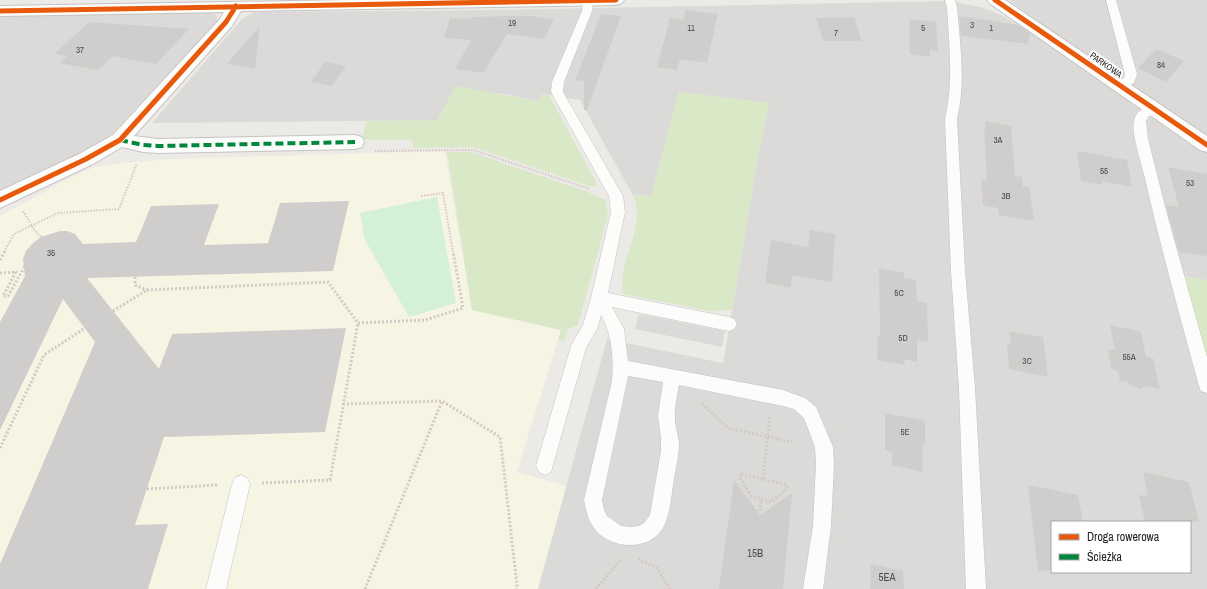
<svg xmlns="http://www.w3.org/2000/svg" width="1207" height="589" font-family="'Archivo Narrow',sans-serif">
<style>
.residential{fill:#dbdad8;fill-rule:evenodd}
.education{fill:#f6f4e2}
.religious{fill:#dadad8}
.grass{fill:#d9e8c7}
.park{fill:#d5f1d5}
.building{fill:#d0cecc}
.lines{fill:none;stroke-linecap:round;stroke-linejoin:round}
.service-casing{stroke:#c5c4c3;stroke-width:1}
.minor-casing{stroke:#c5c4c3;stroke-width:2}
.path-far1{stroke:#d5c8c6;stroke-width:2;stroke-dasharray:1.5 1.5;stroke-linecap:butt}
.path{stroke:#d5c8c6;stroke-width:3;stroke-dasharray:2 2;stroke-linecap:butt}
.service{fill:#fcfcfb;fill-rule:evenodd}
.minor{fill:#fcfcfb;fill-rule:evenodd}
.quiet{stroke:#00873e;stroke-width:4;stroke-dasharray:8 4;stroke-linecap:butt}
.cycleway-casing{stroke:#fff;stroke-width:7}
.cycleway{stroke:#e8590c;stroke-width:5}
.labels{text-anchor:middle;dominant-baseline:central;stroke-width:4;stroke-linejoin:round;paint-order:stroke}
.number-label{font-size:9px;fill:#4a4a4a}
.far-street-label{font-size:9px;fill:#1e1e1e;stroke:#fff}
.near-number-label{font-size:11px;fill:#4a4a4a}
</style>
<rect width="100%" height="100%" fill="#eceae7"/>
<path class="residential" d="M1009,0H1207V137L1073,47Z
M951,1L984,8L1003,16L1052,46L1207,153V280L1184,276L1207,357V589H838L847,389L723,364L756,167L769,103L679,92L651,196L632,194L580,100L549,95L542,94L538,101L499,93L437,120L152,123L242,19L254,12L497,10ZM1052,522H1190V572H1052Z
M212,12L217,16V21L111,135L91,149L0,191V16Z"/>
<path class="education" d="M445,151L472,310L561,330L517,472L567,486L538,589H0V216L64,181L92,168L119,163L171,159Z"/>
<path class="religious" d="M639,314L725,331L722,347L635,329Z
M607,339L847,389L838,589H538Z"/>
<path class="grass" d="M456,86L538,101L542,94L549,95L598,186H589L473,147L412,148L413,144L411,140H369L362,138L367,121L437,120Z
M679,92L769,103L756,167L732,310L710,311L623,294C616,262 649,224 632,194L651,196Z
M447,152H471L588,192L605,200L608,215L578,325L568,329L564,341L558,340L561,330L472,310Z
M1184,276L1207,280V357Z"/>
<path class="park" d="M437,197L456,303L409,317L365,240L360,213Z"/>
<path class="building" d="M686,10L718,14L707,63L680,59L677,70L657,67L670,18L683,20Z
M601,14L621,16L587,110H584V81L575,80Z
M530,16L554,19L544,39L507,34L483,73L455,69L471,40L444,38L450,18L470,19L471,17Z
M959,16L1018,25L1030,33L1028,44L961,36Z
M854,17L862,41H823L816,18Z
M909,19L936,22L938,51L930,50V57L910,54Z
M89,22L189,29L156,64L113,56L98,70L59,63L67,56L54,54Z
M260,26L255,69L227,64Z
M1156,49L1184,61L1166,82L1138,68Z
M325,62L346,66L332,86L311,82Z
M985,121L1011,126L1015,176L1022,177L1023,187H1029L1034,221L999,215L998,208L983,205L981,180L987,181L984,129H986Z
M1077,151L1127,160L1132,187L1102,181L1103,185L1081,181Z
M1168,167L1207,174V256L1179,252L1166,205L1179,207Z
M349,201L333,271L87,278L159,369L172,334L346,328L325,432L164,437L135,525L168,524L148,589H0V564L95,342L63,299L0,430V322L25,276L23,259L26,251L32,244L41,237L60,231H67L75,234L83,244L136,242L151,206L219,204L204,245L268,243L280,203Z
M810,230L835,234L832,282L792,275L791,288L765,283L771,240L808,247Z
M879,268L904,273V278L916,280L917,301L927,303L928,342L917,340V362L905,359L904,365L877,360L878,335L880,336Z
M1110,325L1141,332L1146,357L1153,358L1160,389L1144,386L1140,389L1132,386L1127,382L1120,381L1118,371L1111,369L1108,349L1115,350Z
M1009,331L1043,337L1048,377L1009,369L1007,343L1011,344Z
M885,413L925,421V444L922,443L923,472L892,465V452L885,450Z
M1143,472L1189,482L1199,522H1145L1139,495L1148,496Z
M734,480L760,515L792,493L783,589H719Z
M1028,485L1078,495L1083,522H1052V570L1038,571Z
M871,564L903,571L904,589H870Z"/>
<g class="lines">
<defs>
<path id="service" d="M583,0H593L592,11L564,82L563,92L623,196L625,212L608,293L729,317L734,319L737,324L734,329L729,331L612,307L624,329L628,361L783,390L805,398L816,407L833,447L834,464L831,526L823,589H803L813,526L816,464L815,447L804,418L794,409L783,406L679,385C677,396 674,408 675,419C675,427 678,434 679,443C679,457 675,471 673,485C671,499 670,513 664,526C651,552 610,550 594,528C588,520 586,510 584,500L612,381C614,359 612,334 601,315L598,327L586,348L551,472L545,475L539,472L536,466L571,346L583,325L591,298L611,212L609,196L551,92L552,82L582,11ZM628,376L663,382L658,416L661,438V451L650,515L644,523L639,526L631,527L621,526L607,516L604,510L602,500Z
M945,0H955L957,7C960,44 966,82 957,119L965,271L975,388L986,589H966L959,388L951,271L945,119C954,82 949,44 947,7Z
M1106,0H1116L1137,74L1134,83L1120,90L1116,89L1114,86L1124,78L1125,74Z
M1154,105L1158,106L1160,109L1158,112L1149,116L1146,121L1148,139L1168,218L1207,357V393L1201,391L1199,386C1180,316 1160,245 1144,174C1141,162 1131,132 1134,121C1136,110 1145,107 1154,105Z
M241,475L247,478L250,484L226,589H206L232,484L235,478Z"/>
<path id="minor" d="M349,0H624L622,3L616,5L241,11L232,26L134,136L158,139L355,135L362,137L364,142L362,147L355,149L158,153L143,152L122,147L93,164L0,208V191L79,154L113,135L220,19L224,12L0,16V6Z
M987,0H1005L1207,136V152L1200,150L989,3Z"/>
</defs>
<use href="#service" class="service-casing"/>
<use href="#minor" class="minor-casing"/>
<path class="path-far1" d="M375,151L473,150L590,189
M421,196L443,193L453,252
M23,211L35,231L41,237
M4,252L14,234L58,213L119,209L137,163"/>
<path class="path" d="M0,260L5,251
M0,273L16,272L3,296H8L25,266
M135,277V285L147,290
M113,311L147,290L328,282L358,323L425,320L463,308L453,251
M343,404L442,401L500,437L517,585L516,589
M702,404L728,428L792,442
M0,448L44,355L85,328
M741,474L787,485V489L771,502L751,496L740,478Z
M763,479L770,416
M262,483L330,480L358,323
M147,489L217,485
M760,511L761,499
M638,559L657,568L670,589
M365,589L442,401
M596,589L622,558"/>
<use href="#service" class="service"/>
<use href="#minor" class="minor"/>
<path class="quiet" d="M120,140L143,145L158,146L355,142"/>
<defs>
<path id="cycleway" d="M995,0L1207,145
M0,11L616,0
M0,200L86,159L120,140L226,22L236,6"/>
</defs>
<use href="#cycleway" class="cycleway-casing"/>
<use href="#cycleway" class="cycleway"/>
</g>
<g class="labels">
<g class="number-label">
<text x="512" y="23">19</text>
<text x="972" y="25">3</text>
<text x="691" y="28">11</text>
<text x="923" y="28">5</text>
<text x="991" y="28">1</text>
<text x="836" y="33">7</text>
<text x="80" y="50">37</text>
<text x="1161" y="65">84</text>
<text x="998" y="140">3A</text>
<text x="1104" y="171">55</text>
<text x="1190" y="183">53</text>
<text x="1006" y="196">3B</text>
<text x="51" y="253">35</text>
<text x="899" y="293">5C</text>
<text x="903" y="338">5D</text>
<text x="1129" y="357">55A</text>
<text x="1027" y="361">3C</text>
<text x="905" y="432">5E</text>
</g>
<g class="far-street-label">
<text transform="translate(1106 65) rotate(35)">PARKOWA</text>
</g>
<g class="near-number-label">
<text x="755" y="553">15B</text>
<text x="887" y="577">5EA</text>
</g>
</g>
<rect x="1051" y="521" width="140" height="52" fill="#ffffff" stroke="#a5a5a5"/>
<rect x="1059" y="534" width="20" height="6" fill="#e8590c" stroke="#a5a5a5"/>
<text x="1087" y="541" font-size="12" fill="#1e1e1e">Droga rowerowa</text>
<rect x="1059" y="554" width="20" height="6" fill="#00873e" stroke="#a5a5a5"/>
<text x="1087" y="561" font-size="12" fill="#1e1e1e">Ścieżka</text>
</svg>
